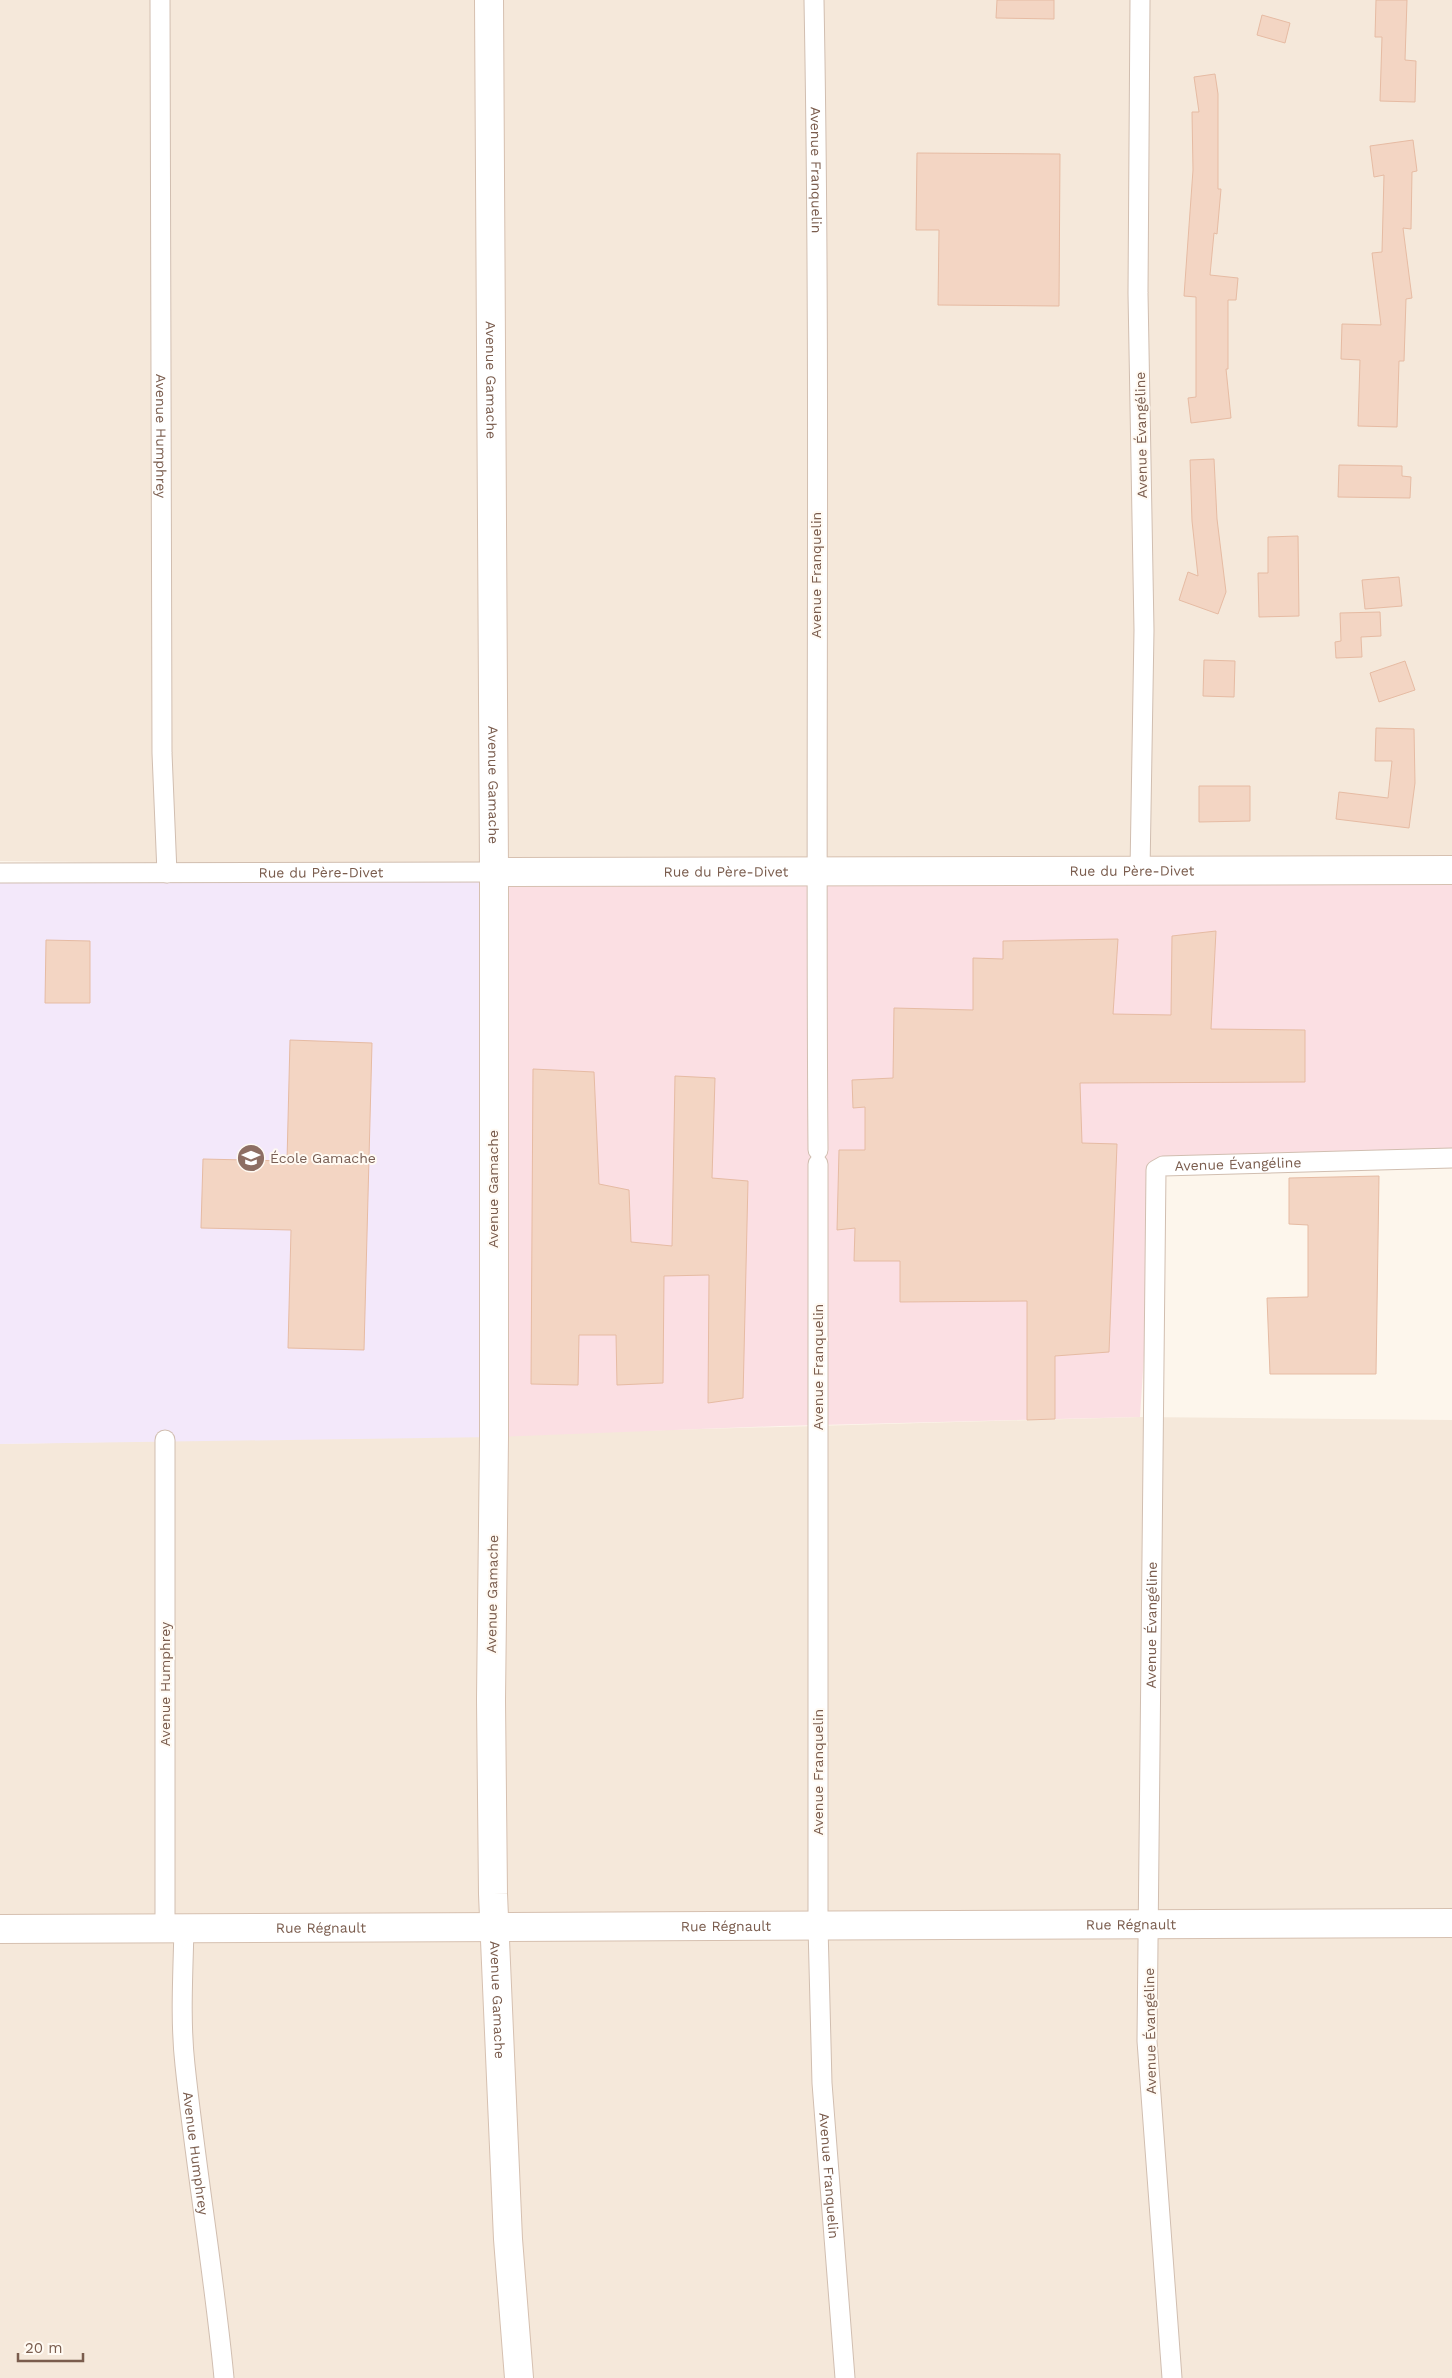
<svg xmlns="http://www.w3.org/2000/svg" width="1452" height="2378" font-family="'Work Sans',sans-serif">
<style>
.residential{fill:#f5e8da}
.education{fill:#f3e8fa}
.medical{fill:#fbdfe3}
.building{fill:#f3d5c3;stroke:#e6bba3}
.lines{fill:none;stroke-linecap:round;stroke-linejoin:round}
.street-casing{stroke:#d1beb0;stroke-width:21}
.secondary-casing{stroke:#d6c0b0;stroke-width:30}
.street{stroke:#fff;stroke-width:19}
.secondary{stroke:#fff;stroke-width:28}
.labels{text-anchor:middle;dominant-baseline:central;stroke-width:4;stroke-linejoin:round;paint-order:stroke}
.street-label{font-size:14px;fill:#7a5c4d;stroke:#fffaf3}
.education-label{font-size:14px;fill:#785e54;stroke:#fffaf3;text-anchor:start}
</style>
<rect width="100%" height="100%" fill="#fdf6ec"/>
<path class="residential" d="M0,0H1452V877L0,861Z
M1140,1417L1452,1420V2378H0V1444L486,1435Z"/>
<path class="education" d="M494,872V1437L0,1444V879Z"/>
<path class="medical" d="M1452,870V1158L1156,1169L1140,1417L780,1426L494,1437V872Z"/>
<path class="building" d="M997,0H1054V19L996,18Z
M1376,0H1407L1405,60L1416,61L1415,102L1380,101L1382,37H1375Z
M1262,15L1290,23L1285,43L1257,35Z
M1215,74L1218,94V189H1221L1217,234L1214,233L1210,275L1238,278L1236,300H1228V369H1226L1231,418L1191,423L1188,398L1196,397V297L1184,296L1193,170L1192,112H1199L1194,77Z
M1413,140L1417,171L1412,172L1411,229L1403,228L1412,298L1406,299L1404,361H1399L1397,427L1358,426L1360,360L1341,359L1342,324L1381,325L1372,253L1382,252L1384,175L1374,177L1370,146Z
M917,153L1060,154L1059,306L938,305L939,230H916Z
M1214,459L1217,519L1226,592L1218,614L1179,600L1188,572L1198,576L1192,521L1190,460Z
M1339,465L1402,466V476L1411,477L1410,498L1338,497Z
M1298,536L1299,616L1259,617L1258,573H1268V537Z
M1399,577L1402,606L1365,609L1362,580Z
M1380,612L1381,636L1361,637L1362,657L1336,658L1335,642L1341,641L1340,613Z
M1204,660L1235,661L1234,697L1203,696Z
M1405,661L1415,690L1379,702L1370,673Z
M1376,728L1414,729L1415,783L1409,828L1336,819L1339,792L1388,798L1392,761H1375Z
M1199,786H1250V821L1199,822Z
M1216,931L1211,1029L1305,1030V1082L1080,1083L1082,1143L1117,1144L1109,1352L1055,1356V1419L1027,1420V1301L900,1302V1261H854L855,1228L837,1230L839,1150H865V1107L853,1108L852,1080L893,1078L894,1008L973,1010V958L1003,959V941L1118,939L1113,1014L1171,1015L1172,936Z
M46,940L90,941V1003H45Z
M290,1040L372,1043L364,1350L288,1348L291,1230L201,1228L203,1159L287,1161Z
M533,1069L594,1072L599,1184L629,1190L631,1242L672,1246L675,1076L715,1078L712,1178L748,1181L743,1398L708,1403L709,1275L664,1276L663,1383L617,1385L616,1335H579L578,1385L531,1384Z
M1379,1176L1376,1374H1270L1267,1298L1308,1297V1225L1289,1224V1178Z"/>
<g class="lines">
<defs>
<g id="street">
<path id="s1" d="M160,0L162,753L167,873"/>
<path id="s2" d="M814,0C821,383 815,767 818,1150"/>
<path d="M1140,871L1144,630L1138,293L1140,0"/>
<path id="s3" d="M0,873L494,872"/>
<path id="s4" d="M818,1164V1926L822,2083L845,2378"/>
<path d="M165,1440V1929"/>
<path id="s5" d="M184,1928C183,1974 180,2020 185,2065C196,2170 214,2273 224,2378"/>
<path id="s6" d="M1172,2378L1147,2041L1156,1170L1163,1166L1452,1158"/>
</g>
<g id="secondary">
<path id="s7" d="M489,0L494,872V1437L491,1700L493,1894L508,2239L519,2378"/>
<path id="s8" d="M494,872L1452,870"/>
<path id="s9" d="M0,1929L1452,1923"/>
</g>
</defs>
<use href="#street" class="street-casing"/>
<use href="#secondary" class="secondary-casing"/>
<use href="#street" class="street"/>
<use href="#secondary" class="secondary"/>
</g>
<defs>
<symbol id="school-disc" viewBox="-11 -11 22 22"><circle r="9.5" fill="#8d6e63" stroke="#fffaf3"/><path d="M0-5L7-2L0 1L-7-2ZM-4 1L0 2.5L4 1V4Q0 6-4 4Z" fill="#fff"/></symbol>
</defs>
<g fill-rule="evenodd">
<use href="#school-disc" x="235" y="1142" width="32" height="32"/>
</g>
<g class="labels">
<g class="street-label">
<text stroke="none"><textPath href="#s2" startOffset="170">Avenue Franquelin</textPath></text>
<text stroke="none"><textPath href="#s7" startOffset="380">Avenue Gamache</textPath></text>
<text transform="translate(1141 435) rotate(-91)">Avenue Évangéline</text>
<text stroke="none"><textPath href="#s1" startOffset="436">Avenue Humphrey</textPath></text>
<text transform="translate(816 575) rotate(-90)">Avenue Franquelin</text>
<text stroke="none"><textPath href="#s7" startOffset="785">Avenue Gamache</textPath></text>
<text stroke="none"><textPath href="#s8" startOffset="638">Rue du Père-Divet</textPath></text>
<text stroke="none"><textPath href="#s8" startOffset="232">Rue du Père-Divet</textPath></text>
<text stroke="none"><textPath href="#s3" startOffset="321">Rue du Père-Divet</textPath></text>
<text stroke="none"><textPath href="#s6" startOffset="1292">Avenue Évangéline</textPath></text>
<text transform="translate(493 1189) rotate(-90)">Avenue Gamache</text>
<text transform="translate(818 1367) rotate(-90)">Avenue Franquelin</text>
<text transform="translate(492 1594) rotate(-89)">Avenue Gamache</text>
<text stroke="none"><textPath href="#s6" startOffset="754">Avenue Évangéline</textPath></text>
<text transform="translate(165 1684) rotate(-90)">Avenue Humphrey</text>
<text transform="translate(818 1772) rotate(-90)">Avenue Franquelin</text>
<text stroke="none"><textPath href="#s9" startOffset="1131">Rue Régnault</textPath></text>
<text stroke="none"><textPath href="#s9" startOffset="726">Rue Régnault</textPath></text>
<text stroke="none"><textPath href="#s9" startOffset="321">Rue Régnault</textPath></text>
<text stroke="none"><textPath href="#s7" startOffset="2000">Avenue Gamache</textPath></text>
<text transform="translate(1150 2031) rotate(-91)">Avenue Évangéline</text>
<text stroke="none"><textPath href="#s5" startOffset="226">Avenue Humphrey</textPath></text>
<text stroke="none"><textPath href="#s4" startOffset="1012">Avenue Franquelin</textPath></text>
</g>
<g class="education-label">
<text x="270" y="1158">École Gamache</text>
</g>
</g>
<path d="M18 2353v8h65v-8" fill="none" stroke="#7a5c4d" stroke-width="2.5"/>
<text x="25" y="2353" font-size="15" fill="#7a5c4d" stroke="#fffaf3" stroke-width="4" paint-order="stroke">20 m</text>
</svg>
